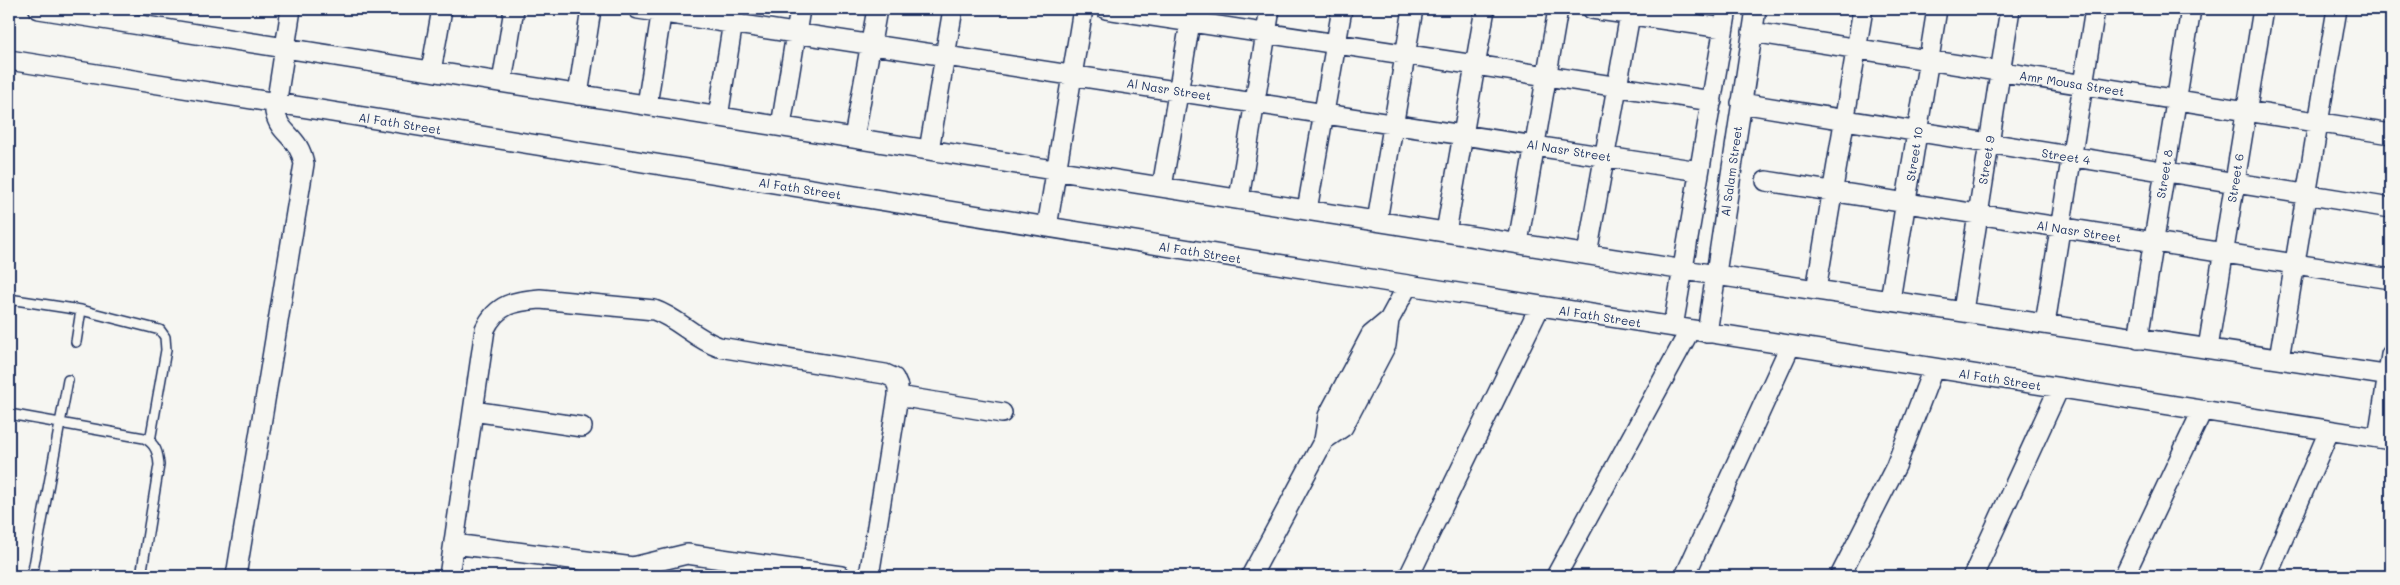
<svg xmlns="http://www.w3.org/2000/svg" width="2400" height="585" font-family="Mali,sans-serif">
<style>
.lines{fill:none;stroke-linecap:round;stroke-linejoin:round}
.lane-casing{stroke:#1b2f5e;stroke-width:12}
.street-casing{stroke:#1b2f5e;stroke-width:22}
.lane{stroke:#f6f6f2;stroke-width:9}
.street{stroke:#f6f6f2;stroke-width:19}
.labels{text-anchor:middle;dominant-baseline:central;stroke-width:4;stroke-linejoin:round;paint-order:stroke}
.street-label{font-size:12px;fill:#1b2f5e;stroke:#f6f6f2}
</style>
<rect width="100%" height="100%" fill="#f6f6f2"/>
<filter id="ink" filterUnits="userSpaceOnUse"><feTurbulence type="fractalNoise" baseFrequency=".02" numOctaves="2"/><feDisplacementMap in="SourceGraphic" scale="10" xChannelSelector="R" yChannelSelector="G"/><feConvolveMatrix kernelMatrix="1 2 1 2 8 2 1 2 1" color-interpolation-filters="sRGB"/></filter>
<g filter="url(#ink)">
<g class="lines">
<defs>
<path id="lane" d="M9,299L81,310L160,330L165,337L166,350L150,441
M76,342L81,310
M9,414L144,438C156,444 158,453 159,465L141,576
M32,576L68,380"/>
<path id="street" d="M39,9L1716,275L2391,376
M638,9L1699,171
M1106,9L1712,101
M1592,9L1723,28
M1752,32L2391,134
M9,60L1408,285L2391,440
M431,71L442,9
M502,82L514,9
M578,95L591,9
M1741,103L2391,208
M647,105L662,9
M718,117L735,9
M781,126L800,9
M854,138L877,9
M929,150L953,9
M1766,181L2391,279
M1162,187L1192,11
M1239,199L1270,9
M1307,210L1342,9
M1377,221L1413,9
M1047,227L1083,9
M1446,232L1485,9
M1518,243L1558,9
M1587,254L1631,9
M1816,290L1863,9
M1890,300L1937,9
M1963,311L2010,9
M2045,324L2095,9
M1673,327L1727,9
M1707,333L1756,9
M2138,339L2191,9
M2208,348L2263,9
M2279,359L2337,9
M898,396L1002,413
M473,411L582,427
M2378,438L2391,355
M1324,440L1343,427L1386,345L1389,320
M454,544L633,567L687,554L841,576
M236,576L304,164C299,135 280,136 275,112L291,9
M449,576L485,329C497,304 514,301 540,299L654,310C678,318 695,339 719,347L885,374L894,378L898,387V396L869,576
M1251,576L1324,440L1328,416L1371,335L1389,320L1408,285
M1409,576L1540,306
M1556,576L1690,330
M1685,576L1790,346
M1840,576L1896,466L1933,369
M1973,576L2059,388
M2124,576L2202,411
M2267,576L2329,431"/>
</defs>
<use href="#lane" class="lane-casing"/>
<use href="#street" class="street-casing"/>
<use href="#lane" class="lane"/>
<use href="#street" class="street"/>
</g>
</g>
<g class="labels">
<g class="street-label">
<text transform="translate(2072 83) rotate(9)">Amr Mousa Street</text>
<text transform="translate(1169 89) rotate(9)">Al Nasr Street</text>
<text transform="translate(400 123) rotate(9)">Al Fath Street</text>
<text transform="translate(1569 150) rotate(9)">Al Nasr Street</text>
<text transform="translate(1914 154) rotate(-81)">Street 10</text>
<text transform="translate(2066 156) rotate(9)">Street 4</text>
<text transform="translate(1986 160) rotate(-81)">Street 9</text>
<text transform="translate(1731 171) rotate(-82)">Al Salam Street</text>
<text transform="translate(2164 174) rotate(-81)">Street 8</text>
<text transform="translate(2235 178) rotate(-81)">Street 6</text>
<text transform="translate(800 188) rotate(9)">Al Fath Street</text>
<text transform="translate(2079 231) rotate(9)">Al Nasr Street</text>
<text transform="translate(1200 252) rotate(9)">Al Fath Street</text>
<text transform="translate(1600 316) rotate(9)">Al Fath Street</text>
<text transform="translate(2000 379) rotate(9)">Al Fath Street</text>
</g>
</g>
<rect width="2400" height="585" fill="none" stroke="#f6f6f2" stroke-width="30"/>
<rect x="15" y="15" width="2370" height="555" fill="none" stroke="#1b2f5e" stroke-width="2" filter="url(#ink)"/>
</svg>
